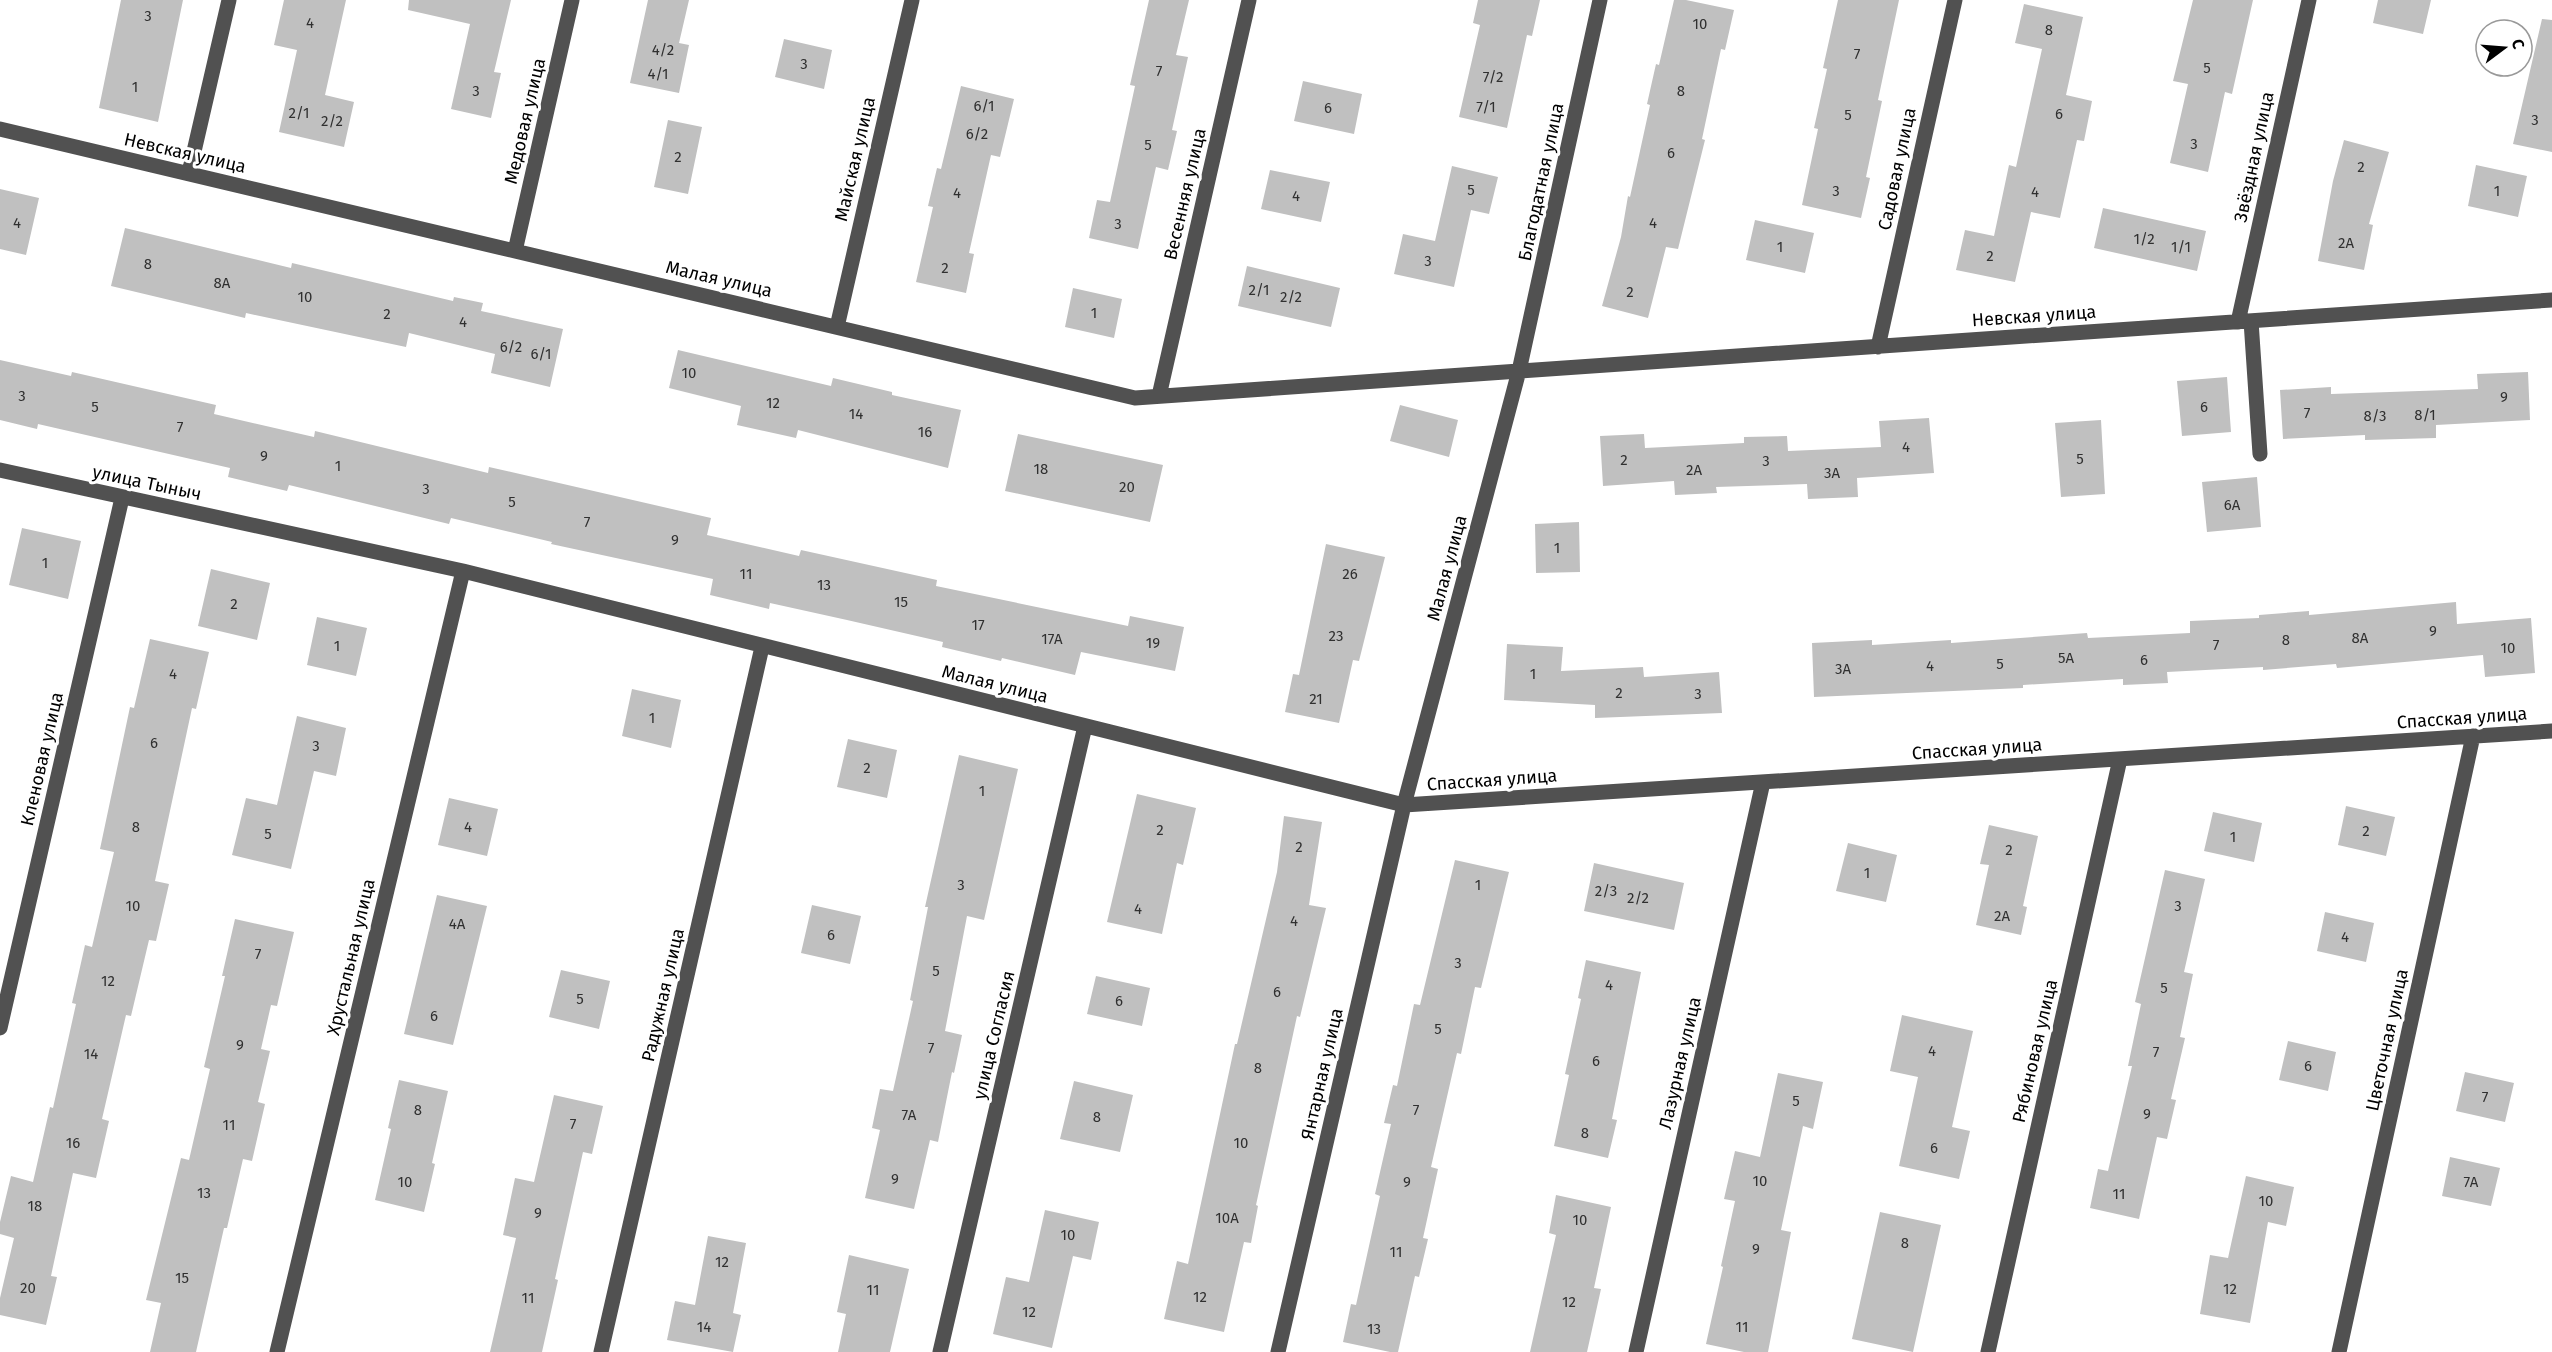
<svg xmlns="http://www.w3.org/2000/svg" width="2552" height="1352" font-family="'Fira Sans',sans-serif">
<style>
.building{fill:#c0c0c0}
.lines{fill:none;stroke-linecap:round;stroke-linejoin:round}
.minor{stroke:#515151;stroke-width:15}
.labels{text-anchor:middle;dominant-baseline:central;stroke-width:6;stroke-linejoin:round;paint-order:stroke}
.number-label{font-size:15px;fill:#303030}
.street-label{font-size:18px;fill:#000;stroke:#fff}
</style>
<rect width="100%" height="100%" fill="#fff"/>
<path class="building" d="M121,0H183L158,122L99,108Z
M284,0H346L325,95L354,102L344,147L279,132L297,50L274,45Z
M409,0H511L494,72L501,73L491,118L451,109L470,24L408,10Z
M648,0H689L679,43L689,45L679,93L630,83Z
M1149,0H1189L1176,55L1188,57L1172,130L1177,131L1168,170L1156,167L1138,249L1089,238L1097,200L1110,202L1135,86L1130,85Z
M1478,0H1540L1532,36L1527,35L1507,128L1459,117L1480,25L1473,23Z
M1674,0H1686L1734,10L1725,50L1721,49L1702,139L1705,140L1678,249L1666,247L1648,318L1602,306L1621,237L1628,196L1630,197L1650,105L1647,104L1656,64L1659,65Z
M1838,0H1899L1878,100L1882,101L1866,177L1870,178L1861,218L1802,205L1818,129L1814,128L1827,69L1823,68Z
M2193,0H2253L2232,94L2225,92L2208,172L2170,163L2188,84L2173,81Z
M2378,0H2431L2423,34L2373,23Z
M2024,4L2083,17L2066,95L2092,101L2084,141L2077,140L2060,218L2031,212L2015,282L1956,270L1965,230L1994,236L2009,165L2016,167L2042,49L2015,43Z
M2542,19L2552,20V152L2513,144Z
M784,39L832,50L824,89L775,77Z
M1303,81L1362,94L1354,134L1294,121Z
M961,86L1014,99L1000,157L991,155L969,253L974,254L966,293L916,282L933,207L928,206L937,168L941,169Z
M668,120L702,127L688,194L654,187Z
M2344,140L2389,152L2369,224L2373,225L2364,270L2318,261L2333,181Z
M2476,165L2527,176L2518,217L2468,206Z
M1452,166L1498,177L1489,214L1471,210L1454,287L1394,274L1403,234L1435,241Z
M1270,170L1330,182L1321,222L1261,209Z
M0,189L39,198L26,255L0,249Z
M2103,208L2206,231L2197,271L2094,248Z
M1755,220L1814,233L1805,273L1746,260Z
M125,228L291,268L292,263L453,301L454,297L483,303L481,311L563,329L550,387L491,373L495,354L409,333L406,347L246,313L245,318L111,286Z
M1247,266L1340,288L1331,327L1238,306Z
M1073,288L1122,299L1114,338L1065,327Z
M678,350L831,386L833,378L892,392V395L961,410L948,468L798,430L796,438L737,425L741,406L669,388Z
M0,360L71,376L72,372L216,405L214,414L314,437L315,431L488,473L489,467L711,518L707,535L799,556L801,550L937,580L936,586L1128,626L1130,616L1184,627L1175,671L1081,652L1075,675L1002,658L1001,661L942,647L943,642L847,620L770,603L769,609L710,595L713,579L551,544L552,542L451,518L449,524L289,485L287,491L228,477L230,468L38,424L37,429L0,420Z
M2528,372L2530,420L2436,425V438L2365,440V435L2283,439L2280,390L2331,387V394L2478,389L2477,374Z
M2227,377L2231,432L2182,436L2177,381Z
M1400,405L1458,420L1449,457L1390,441Z
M1929,418L1934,473L1857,478L1858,497L1808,499L1807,484L1716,487L1717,493L1675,495L1674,481L1603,486L1600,436L1644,434L1645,448L1744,443V437L1787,436L1788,451L1881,447L1879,421Z
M2101,420L2105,494L2061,497L2055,423Z
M1018,434L1163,465L1150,522L1005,491Z
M2257,477L2261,527L2207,532L2202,482Z
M1579,522L1580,572L1536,573L1535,524Z
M22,528L81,541L68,599L9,585Z
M1326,544L1385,557L1359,661L1353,660L1339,723L1285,712L1293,674L1299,675Z
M211,569L270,583L257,640L198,626Z
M2456,602L2457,624L2531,618L2535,673L2485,677L2483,655L2337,668L2336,664L2263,670V667L2167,672L2168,683L2123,685V679L2023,685V688L1814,697L1812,643L1872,640V645L1951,640V643L2087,633L2088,638L2190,633V621L2259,618V615L2309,611V615Z
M317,617L367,628L356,676L307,665Z
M150,639L209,652L196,709L192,708L155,881L169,884L156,941L149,940L131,1016L126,1015L102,1119L109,1121L96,1178L73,1173L51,1276L57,1277L46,1325L0,1315V1298L14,1238L0,1234V1222L11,1176L33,1182L50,1107L53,1108L76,1004L72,1003L85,945L92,947L114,852L100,849L130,707L134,708Z
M1507,644L1563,647L1561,671L1643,667L1644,677L1719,672L1722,713L1595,718V705L1504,700Z
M632,689L681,700L671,748L622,736Z
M297,716L346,728L336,776L314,771L291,869L232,855L246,798L277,805Z
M848,739L897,750L887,798L837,787Z
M959,755L1018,769L984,920L967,916L945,1031L962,1035L954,1073L952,1072L938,1142L930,1140L914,1209L865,1198L880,1130L872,1128L880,1089L893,1091L913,1001L910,1000L928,907H925Z
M1137,794L1196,808L1183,865L1177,863L1162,934L1107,922Z
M449,798L498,809L487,856L438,845Z
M2346,806L2395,817L2386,856L2338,845Z
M2213,812L2262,823L2254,862L2204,851Z
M1284,816L1322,822L1309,905L1326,908L1300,1017L1297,1016L1256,1205L1258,1206L1251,1243L1244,1242L1224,1332L1164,1319L1177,1261L1188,1264L1235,1044H1237L1277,872Z
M1989,825L2038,836L2023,906L2027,907L2021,935L1976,925L1989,865L1980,864Z
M1848,843L1897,855L1886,902L1836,891Z
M1455,860L1509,872L1481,988L1475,987L1461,1054L1457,1053L1431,1167L1438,1169L1423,1238L1428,1239L1419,1277L1415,1276L1398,1352H1390L1343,1342L1351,1304L1356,1305L1380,1196L1375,1194L1391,1124L1384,1123L1393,1085L1397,1086L1414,1004L1420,1005Z
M1594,863L1684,883L1674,930L1584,911Z
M2165,870L2205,879L2184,972L2193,974L2180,1037L2185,1038L2171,1099L2176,1100L2167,1139L2157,1137L2139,1219L2090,1208L2098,1169L2108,1171L2132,1066H2128L2141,1004L2135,1002Z
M437,895L487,906L453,1045L404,1034Z
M812,905L861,916L850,964L801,953Z
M2325,912L2374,923L2366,962L2317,951Z
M235,919L294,932L277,1006L271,1005L261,1049L270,1051L258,1102L265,1104L252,1161L243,1159L227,1228H224L196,1352H150L161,1303L146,1300L181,1158L189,1160L210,1069L204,1067L225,976H222Z
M1586,960L1641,972L1612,1119L1617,1120L1608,1158L1554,1146L1569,1075L1565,1074L1581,999L1578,998Z
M561,970L610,981L599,1029L549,1017Z
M1096,976L1150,988L1142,1026L1087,1014Z
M1902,1015L1973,1031L1952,1127L1970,1131L1959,1179L1899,1166L1918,1077L1890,1071Z
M2288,1041L2336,1052L2328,1091L2279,1080Z
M2465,1072L2514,1083L2505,1122L2456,1111Z
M1778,1073L1823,1082L1813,1129L1803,1126L1781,1230L1791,1232L1768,1352H1744L1706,1344L1723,1267L1721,1266L1735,1201L1724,1199L1735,1151L1760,1157Z
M399,1080L448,1091L432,1163L435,1164L424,1212L375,1200L391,1129L388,1128Z
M1074,1081L1133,1095L1120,1152L1060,1139Z
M554,1095L603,1106L592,1154L583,1152L555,1279L558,1280L542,1352H490L516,1238L503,1235L515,1178L534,1182Z
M2450,1157L2500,1168L2491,1206L2442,1196Z
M2246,1176L2294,1187L2286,1226L2268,1222L2250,1323L2200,1314L2210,1255L2228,1258Z
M1556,1195L1611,1207L1594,1288L1601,1289L1587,1352H1530L1556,1235L1549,1233Z
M1045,1210L1099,1222L1091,1260L1073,1256L1052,1348L993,1334L1006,1277L1029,1282Z
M1880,1212L1941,1225L1913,1352L1852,1339Z
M708,1236L746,1243L733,1313L741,1315L733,1352L667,1340L675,1301L695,1305Z
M849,1255L909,1269L890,1352H838L846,1314L837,1312Z"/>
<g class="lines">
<path class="minor" d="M1600,0L1519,371L2552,300
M0,129L1135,398L1519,371L1404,805L463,571L0,470
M189,173L229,0
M515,251L572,0
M2251,321L2260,454
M2238,322L2309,0
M837,327L912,0
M1878,347L1955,0
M1159,396L1249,0
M0,1028L122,498
M277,1352L463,571
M601,1352L762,647
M940,1352L1085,726
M1278,1352L1404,805L2552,731
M1636,1352L1763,782
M1988,1352L2120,759
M2339,1352L2473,736"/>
</g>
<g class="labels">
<g class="number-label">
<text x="148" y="16">3</text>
<text x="310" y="23">4</text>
<text x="1700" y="24">10</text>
<text x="2049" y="30">8</text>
<text x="663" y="50">4/2</text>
<text x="1857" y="54">7</text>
<text x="804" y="64">3</text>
<text x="2207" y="68">5</text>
<text x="1159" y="71">7</text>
<text x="658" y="74">4/1</text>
<text x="1493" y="77">7/2</text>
<text x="135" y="87">1</text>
<text x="476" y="91">3</text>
<text x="1681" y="91">8</text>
<text x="984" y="106">6/1</text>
<text x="1486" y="107">7/1</text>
<text x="1328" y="108">6</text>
<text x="299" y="113">2/1</text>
<text x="2059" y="114">6</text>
<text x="1848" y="115">5</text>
<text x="2535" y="120">3</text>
<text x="332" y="121">2/2</text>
<text x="977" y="134">6/2</text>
<text x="2194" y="144">3</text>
<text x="1148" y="145">5</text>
<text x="1671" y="153">6</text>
<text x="678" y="157">2</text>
<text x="2361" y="167">2</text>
<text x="1471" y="190">5</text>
<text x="1836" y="191">3</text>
<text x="2497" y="191">1</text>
<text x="2035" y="192">4</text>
<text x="957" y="193">4</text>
<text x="1296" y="196">4</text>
<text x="17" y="223">4</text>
<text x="1653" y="223">4</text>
<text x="1118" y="224">3</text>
<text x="2144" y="239">1/2</text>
<text x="2346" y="243">2А</text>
<text x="1780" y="247">1</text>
<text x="2181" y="247">1/1</text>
<text x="1990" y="256">2</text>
<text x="1428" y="261">3</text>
<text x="148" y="264">8</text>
<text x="945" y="268">2</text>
<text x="222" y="283">8А</text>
<text x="1259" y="290">2/1</text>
<text x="1630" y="292">2</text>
<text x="305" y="297">10</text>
<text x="1291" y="297">2/2</text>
<text x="1094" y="313">1</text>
<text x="387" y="314">2</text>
<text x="463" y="322">4</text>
<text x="511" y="347">6/2</text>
<text x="541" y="354">6/1</text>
<text x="689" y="373">10</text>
<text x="22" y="396">3</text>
<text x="2504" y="397">9</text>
<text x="773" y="403">12</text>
<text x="95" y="407">5</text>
<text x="2204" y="407">6</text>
<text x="2307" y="413">7</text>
<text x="856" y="414">14</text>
<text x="2425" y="415">8/1</text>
<text x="2375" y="416">8/3</text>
<text x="180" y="427">7</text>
<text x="925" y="432">16</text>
<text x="1906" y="447">4</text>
<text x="264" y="456">9</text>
<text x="2080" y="459">5</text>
<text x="1624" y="460">2</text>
<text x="1766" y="461">3</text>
<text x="338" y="466">1</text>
<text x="1041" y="469">18</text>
<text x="1694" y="470">2А</text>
<text x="1832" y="473">3А</text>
<text x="1127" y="487">20</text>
<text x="426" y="489">3</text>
<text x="512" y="502">5</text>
<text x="2232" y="505">6А</text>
<text x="587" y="522">7</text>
<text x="675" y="540">9</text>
<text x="1557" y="548">1</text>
<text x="45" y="563">1</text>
<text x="746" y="574">11</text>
<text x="1350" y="574">26</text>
<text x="824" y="585">13</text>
<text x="901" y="602">15</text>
<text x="234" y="604">2</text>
<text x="978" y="625">17</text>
<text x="2433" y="631">9</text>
<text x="1336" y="636">23</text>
<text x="2360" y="638">8А</text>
<text x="1052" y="639">17А</text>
<text x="2286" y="640">8</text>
<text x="1153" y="643">19</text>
<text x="2216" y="645">7</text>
<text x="337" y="646">1</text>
<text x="2508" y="648">10</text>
<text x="2066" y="658">5А</text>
<text x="2144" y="660">6</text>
<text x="2000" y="664">5</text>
<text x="1930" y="666">4</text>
<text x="1843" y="669">3А</text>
<text x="173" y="674">4</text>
<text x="1533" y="674">1</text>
<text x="1619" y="693">2</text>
<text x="1698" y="694">3</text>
<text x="1316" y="699">21</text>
<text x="652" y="718">1</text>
<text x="154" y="743">6</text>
<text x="316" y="746">3</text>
<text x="867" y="768">2</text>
<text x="982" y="791">1</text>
<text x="136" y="827">8</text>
<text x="468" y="827">4</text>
<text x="1160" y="830">2</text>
<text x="2366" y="831">2</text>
<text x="268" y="834">5</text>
<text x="2233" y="837">1</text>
<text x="1299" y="847">2</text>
<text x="2009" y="850">2</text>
<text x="1867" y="873">1</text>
<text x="961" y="885">3</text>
<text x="1478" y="885">1</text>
<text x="1606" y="891">2/3</text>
<text x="1638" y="898">2/2</text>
<text x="133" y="906">10</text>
<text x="2178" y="906">3</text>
<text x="1138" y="909">4</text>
<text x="2002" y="916">2А</text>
<text x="1294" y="921">4</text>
<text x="457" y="924">4А</text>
<text x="831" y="935">6</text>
<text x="2345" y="937">4</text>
<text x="258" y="954">7</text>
<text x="1458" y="963">3</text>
<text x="936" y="971">5</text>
<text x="108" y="981">12</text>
<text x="1609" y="985">4</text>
<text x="2164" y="988">5</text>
<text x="1277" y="992">6</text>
<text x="580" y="999">5</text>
<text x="1119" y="1001">6</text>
<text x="434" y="1016">6</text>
<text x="1438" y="1029">5</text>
<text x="240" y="1045">9</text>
<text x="931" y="1048">7</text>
<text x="1932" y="1051">4</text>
<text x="2156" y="1052">7</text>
<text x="91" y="1054">14</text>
<text x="1596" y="1061">6</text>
<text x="2308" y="1066">6</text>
<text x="1258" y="1068">8</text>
<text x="2485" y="1097">7</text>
<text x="1796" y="1101">5</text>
<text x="418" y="1110">8</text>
<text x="1416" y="1110">7</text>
<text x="2147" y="1114">9</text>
<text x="909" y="1115">7А</text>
<text x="1097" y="1117">8</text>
<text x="573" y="1124">7</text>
<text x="229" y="1125">11</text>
<text x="1585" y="1133">8</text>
<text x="73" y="1143">16</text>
<text x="1241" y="1143">10</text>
<text x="1934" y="1148">6</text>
<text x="895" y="1179">9</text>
<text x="1760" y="1181">10</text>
<text x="405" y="1182">10</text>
<text x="1407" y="1182">9</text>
<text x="2471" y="1182">7А</text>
<text x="204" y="1193">13</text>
<text x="2119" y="1194">11</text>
<text x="2266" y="1201">10</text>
<text x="35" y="1206">18</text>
<text x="538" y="1213">9</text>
<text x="1227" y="1218">10А</text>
<text x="1580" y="1220">10</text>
<text x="1068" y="1235">10</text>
<text x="1905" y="1243">8</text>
<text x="1756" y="1249">9</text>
<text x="1396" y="1252">11</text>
<text x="722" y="1262">12</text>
<text x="182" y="1278">15</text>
<text x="28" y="1288">20</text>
<text x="2230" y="1289">12</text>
<text x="873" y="1290">11</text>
<text x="1200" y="1297">12</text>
<text x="528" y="1298">11</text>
<text x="1569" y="1302">12</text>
<text x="1029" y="1312">12</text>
<text x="704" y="1327">14</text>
<text x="1742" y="1327">11</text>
<text x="1374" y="1329">13</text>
</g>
<g class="street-label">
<text transform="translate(525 121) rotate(-77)">Медовая улица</text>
<text transform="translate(185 153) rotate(13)">Невская улица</text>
<text transform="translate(2254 157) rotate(-78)">Звёздная улица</text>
<text transform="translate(855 159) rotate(-77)">Майская улица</text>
<text transform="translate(1897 169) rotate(-78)">Садовая улица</text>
<text transform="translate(1541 182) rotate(-78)">Благодатная улица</text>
<text transform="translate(1185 194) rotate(-77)">Весенняя улица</text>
<text transform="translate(719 279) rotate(13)">Малая улица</text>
<text transform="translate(2034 316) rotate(-4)">Невская улица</text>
<text transform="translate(147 483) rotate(12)">улица Тыныч</text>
<text transform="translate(1447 568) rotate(-75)">Малая улица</text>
<text transform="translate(995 684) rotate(14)">Малая улица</text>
<text transform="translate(2462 718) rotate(-4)">Спасская улица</text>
<text transform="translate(1977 749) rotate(-4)">Спасская улица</text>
<text transform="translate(42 759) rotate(-77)">Кленовая улица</text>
<text transform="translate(1492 780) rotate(-4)">Спасская улица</text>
<text transform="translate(351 957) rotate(-77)">Хрустальная улица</text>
<text transform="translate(663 995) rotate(-77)">Радужная улица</text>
<text transform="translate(994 1035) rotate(-77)">улица Согласия</text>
<text transform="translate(2387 1040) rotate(-78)">Цветочная улица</text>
<text transform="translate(2035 1051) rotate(-77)">Рябиновая улица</text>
<text transform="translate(1680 1063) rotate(-77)">Лазурная улица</text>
<text transform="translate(1322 1074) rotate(-77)">Янтарная улица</text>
</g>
</g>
<g transform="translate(2504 48) rotate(74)"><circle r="28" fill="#ffffff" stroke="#999999" stroke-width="1.5"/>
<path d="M0-4.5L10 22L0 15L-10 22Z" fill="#000000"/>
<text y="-9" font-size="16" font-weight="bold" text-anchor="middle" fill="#000000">С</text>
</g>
</svg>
